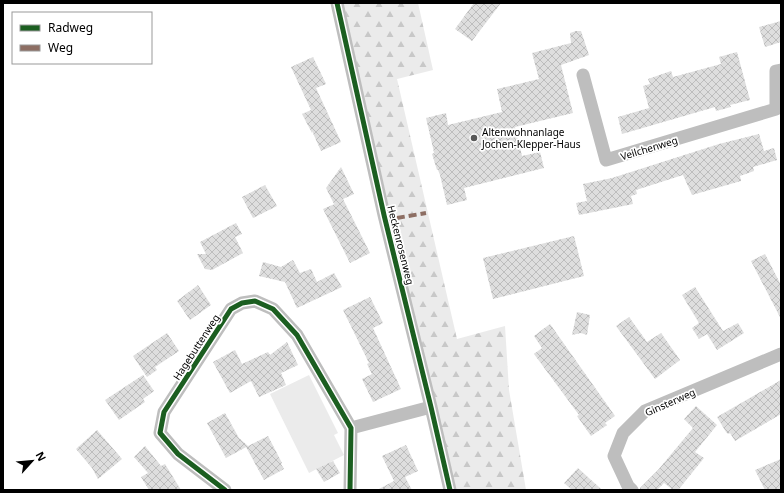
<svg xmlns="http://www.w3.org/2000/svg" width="784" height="493" font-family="'Noto Sans',sans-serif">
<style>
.forest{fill:url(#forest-firs)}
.park{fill:#ebebeb}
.building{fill:url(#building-cross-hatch)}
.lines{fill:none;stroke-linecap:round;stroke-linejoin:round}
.minor{stroke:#bebebe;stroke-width:13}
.quiet{stroke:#8d6e63;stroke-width:4;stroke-dasharray:8 4;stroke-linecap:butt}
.cycleway-casing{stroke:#fff;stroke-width:8}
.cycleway{stroke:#1b5e20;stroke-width:5}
.poi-dot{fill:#595959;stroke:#fff;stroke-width:1.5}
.labels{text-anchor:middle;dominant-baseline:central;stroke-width:3.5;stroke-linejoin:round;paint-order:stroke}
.poi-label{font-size:10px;fill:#000;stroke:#fff;text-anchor:start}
.street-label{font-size:10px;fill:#000;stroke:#fff}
</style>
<defs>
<pattern id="forest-firs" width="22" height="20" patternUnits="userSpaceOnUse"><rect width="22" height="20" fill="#ebebeb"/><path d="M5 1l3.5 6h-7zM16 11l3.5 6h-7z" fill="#c8c8c8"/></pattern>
<pattern id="building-cross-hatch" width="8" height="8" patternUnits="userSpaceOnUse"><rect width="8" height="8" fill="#dedede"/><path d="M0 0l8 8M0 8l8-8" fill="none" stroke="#bdbdbd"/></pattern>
</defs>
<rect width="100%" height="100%" fill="#fff"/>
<path class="forest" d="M343,3H418L433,70L397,79L457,339L505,326L509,390L526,490H455L388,204Z"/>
<path class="park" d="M309,375L338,433L334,435L344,455L309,473L270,394Z"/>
<path class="building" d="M474,3H501L472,41L455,29Z
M781,21V42L765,47L759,27Z
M576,31H581L589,55L561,65L573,113L515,127L522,156L540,152L544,168L464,188L467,200L447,205L440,175L438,170H437L432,154L434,153L433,148L426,118L446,113L448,125L502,112L497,89L539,79L532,53L571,43L570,33Z
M737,52L750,100L730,105L731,107L716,111L715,107L622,134L618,117L649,108L643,86L650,84L648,79L671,71L673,77L721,64L719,57Z
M313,57L326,84L316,88L341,142L321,151L312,131V133L302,114L311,110L291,67Z
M759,134L764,151L774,148L777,160L753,167L754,171L740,176L741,181L692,195L683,175L636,190L637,194L631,196L633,204L579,215L576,203L587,201L583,184L612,178L719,144Z
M341,167L354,194L343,199L370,253L350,263L323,209L337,203L334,204L326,188Z
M265,185L277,206L253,218L242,197Z
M236,223L242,234L235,237L243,253L212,270L205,269L197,254H206L200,242Z
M574,236L584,276L493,299L483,258Z
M765,254L781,285V319L751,261Z
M293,260L300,273L311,269L317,282L334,273L342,287L297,308L285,282L259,276L263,262L281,267Z
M198,285L211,305L190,320L177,301Z
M695,287L723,331L738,323L744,333L717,350L707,334L699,339L692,328L699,323L682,295Z
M370,297L383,323L373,328L401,389L373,402L362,379L372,374L367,364L369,363L343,310Z
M577,312L590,315L587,335L581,333L572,335Z
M629,317L647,342L661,333L680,360L655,379L616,326Z
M550,324L615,416L605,423L607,425L591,436L577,416L579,415L534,354L542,348L534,336Z
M167,333L179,351L155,367L157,370L147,377L133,356Z
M287,342L298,365L281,373L286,385L259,397L251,381L230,393L213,362L235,350L242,364L268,352L270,355Z
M143,375L154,391L143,399L145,402L119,420L105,400Z
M781,380V414L735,441L730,433L728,434L726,432L717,417Z
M696,406L717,425L695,452L704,458L679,489L673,490L664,483L657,490H640V488L658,470L693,428L684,419Z
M225,413L239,438L248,446L226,458L207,423Z
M97,430L122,459L98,479L92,468L76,449Z
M268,436L282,463L281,464L284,469L264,480L246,447Z
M406,445L418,471L405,477L412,490H377L394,481L382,456Z
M145,446L161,466L165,464L181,490H149L141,477L148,473L134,457Z
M781,459V490H765L755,470Z
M333,461L340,473L324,482L316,469Z
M578,468L602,490H572L564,483Z"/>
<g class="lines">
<path class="minor" d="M337,3L384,215L431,407L450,490
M583,75L606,160L776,109V71L781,70
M351,428L431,407
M225,490L178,454L160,433L164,412L231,309L242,303L255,301L273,309L297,335L351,428L350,490
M632,490L628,486L614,456L623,433L645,411L781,354"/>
<path class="quiet" d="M385,220L426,213"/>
<defs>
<path id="cycleway" d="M337,3L384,215L431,407L450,490
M225,490L178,454L160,433L164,412L231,309L242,303L255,301L273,309L297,335L351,428L350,490"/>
</defs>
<use href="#cycleway" class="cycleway-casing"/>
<use href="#cycleway" class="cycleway"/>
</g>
<circle class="poi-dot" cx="474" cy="138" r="4"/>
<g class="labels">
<g class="poi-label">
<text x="482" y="132">Altenwohnanlage<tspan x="482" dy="12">Jochen-Klepper-Haus</tspan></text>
</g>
<g class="street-label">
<text transform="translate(649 148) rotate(-17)">Veilchenweg</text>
<text transform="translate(401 245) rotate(76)">Heckenrosenweg</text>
<text transform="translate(196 347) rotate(-57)">Hagebuttenweg</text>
<text transform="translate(670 402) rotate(-24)">Ginsterweg</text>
</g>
</g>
<rect width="784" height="493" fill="none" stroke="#000000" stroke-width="8"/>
<rect x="12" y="12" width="140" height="52" fill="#ffffff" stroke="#999999"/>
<rect x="20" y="25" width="20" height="6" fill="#1b5e20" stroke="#999999"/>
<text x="48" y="32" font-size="12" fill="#000000">Radweg</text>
<rect x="20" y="45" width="20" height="6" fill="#8d6e63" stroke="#999999"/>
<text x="48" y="52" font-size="12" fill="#000000">Weg</text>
<g transform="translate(32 461) rotate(63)" stroke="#ffffff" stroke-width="3" paint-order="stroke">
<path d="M0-3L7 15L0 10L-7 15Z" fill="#000000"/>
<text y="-6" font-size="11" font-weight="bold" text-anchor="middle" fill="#000000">N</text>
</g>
</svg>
